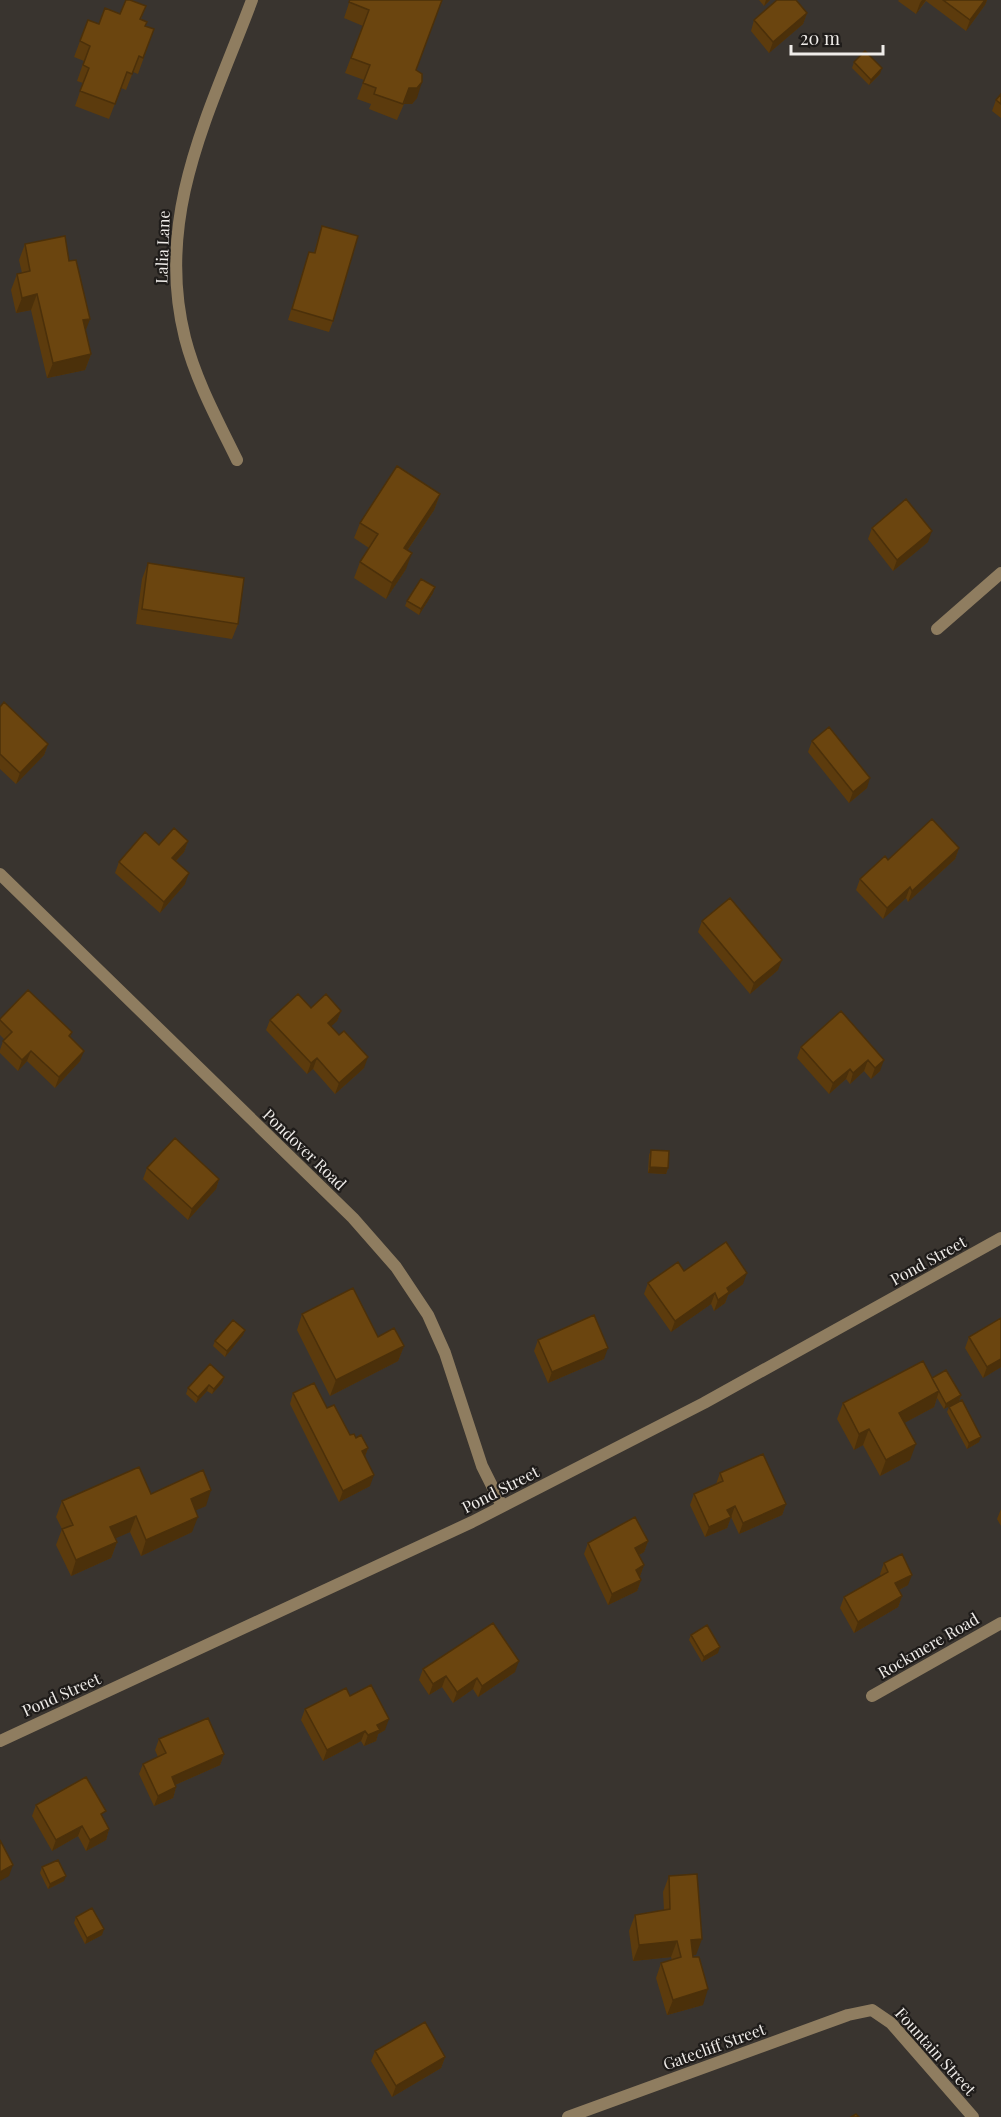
<svg xmlns="http://www.w3.org/2000/svg" width="1001" height="2117" font-family="'Playfair Display',serif">
<style>
.lines{fill:none;stroke-linecap:round;stroke-linejoin:round}
.minor{stroke:#8f7d60;stroke-width:12}
.tertiary{stroke:#8f7d60;stroke-width:12}
.wall{fill:#5c3b0d}
.shaded-wall{fill:#4b300a}
.building{fill:#6b450f;stroke:#4b300a;stroke-width:1.5}
.labels{text-anchor:middle;dominant-baseline:central;stroke-width:4.5;stroke-linejoin:round;paint-order:stroke}
.street-label{font-size:16px;fill:#efece9;stroke:#1f1c1a}
</style>
<rect width="100%" height="100%" fill="#39342f"/>
<g class="lines">
<path class="minor" d="M237,460C218,421 196,381 185,338C154,215 210,112 252,0
M937,629L1001,573
M0,874L353,1218L396,1267L428,1315L445,1353L482,1466L502,1506
M872,1696L1001,1623
M568,2117L848,2015L872,2010L891,2023L973,2117"/>
<path class="tertiary" d="M0,1741L472,1522L704,1403L1001,1238"/>
</g>
<path class="wall" d="M350,0H440L416,70L417,98L412,104H404L397,120L369,109L371,104L357,99L364,80L345,73L363,26L344,18Z
M759,0H770L764,6Z
M899,0H987L985,5L966,31L926,1L916,14L898,1Z
M146,6L141,19L145,26L154,29L138,74L133,72L126,90L121,88L109,119L75,106L83,83L77,81L84,61L74,57L88,20L99,24L120,14Z
M807,13L803,24L769,53L751,31L754,20Z
M854,62L880,74L869,85L852,68Z
M1001,94V118L992,111L996,100Z
M322,226L333,321L329,332L288,320L309,252L314,253Z
M25,244L69,261L90,319L85,330L91,354L85,370L47,378L31,310L16,313L11,290L17,274L22,273L19,260Z
M440,494L434,510L407,551L406,569L386,599L354,578L360,562L369,548L354,538L360,523Z
M872,528L928,542L893,571L868,539Z
M148,563L238,624L232,639L136,624L142,579Z
M433,593L419,615L405,606L407,601Z
M0,707L48,744L44,755L16,784L0,769Z
M812,741L867,788L849,803L808,752Z
M188,841L184,852L176,861L185,884L160,913L115,873L119,862L159,845Z
M959,848L955,859L908,902L906,898L883,919L856,890L860,879L888,860Z
M702,921L778,970L750,994L698,932Z
M311,1008L341,1011L337,1021L331,1026L364,1068L335,1094L313,1069L307,1074L266,1030L270,1020Z
M841,1011L880,1071L871,1079L864,1071L850,1084L846,1079L829,1094L797,1058L801,1047Z
M0,1019L72,1032L70,1037L80,1061L55,1088L27,1061L18,1071L0,1053V1050L3,1041L5,1040L0,1035Z
M651,1150L668,1168L666,1174L648,1173L649,1155Z
M147,1168L219,1179L216,1189L188,1220L143,1179Z
M684,1271L743,1284L728,1295L725,1303L714,1311L711,1304L671,1332L644,1294L648,1283Z
M302,1314L404,1346L398,1361L330,1396L297,1330Z
M1001,1318V1367L983,1378L965,1348L969,1337Z
M245,1330L243,1335L225,1357L213,1346L215,1341Z
M538,1340L604,1359L548,1383L534,1351Z
M224,1377L222,1383L212,1394L207,1391L196,1403L186,1394L188,1388Z
M932,1378L961,1395L959,1401L944,1409L937,1398L934,1407L904,1423L910,1460L880,1476L863,1445L854,1450L837,1419L843,1403Z
M293,1393L327,1408L350,1435L356,1438L368,1448L365,1456L370,1486L339,1502L290,1404Z
M949,1407L979,1442L967,1449L947,1412Z
M720,1473L786,1504L782,1515L739,1534L731,1517L727,1528L705,1537L690,1505L694,1494L716,1484Z
M151,1494L206,1506L195,1510L192,1532L141,1556L130,1532L115,1538L117,1542L111,1558L71,1576L56,1545L62,1529L56,1517L62,1501Z
M1001,1509V1526L997,1519Z
M648,1541L644,1552L639,1555L644,1565L640,1576H639L641,1580L637,1591L608,1605L584,1554L588,1543Z
M884,1563L908,1585L899,1590L902,1596L898,1607L854,1633L840,1608L844,1597L881,1576L880,1574Z
M691,1635L718,1653L702,1662L689,1640Z
M423,1669L515,1672L478,1697L473,1689L453,1703L442,1687L429,1695L419,1680Z
M350,1696L385,1730L378,1734L376,1741L364,1746L361,1741L323,1761L301,1720L305,1709Z
M159,1739L224,1754L220,1765L175,1785L176,1787L173,1798L154,1806L139,1774L143,1764L158,1757L155,1750Z
M36,1805L103,1818L109,1829L106,1840L86,1851L78,1836L52,1851L32,1816Z
M42,1867L64,1881L48,1889L40,1873Z
M669,1876L696,1955H693L703,2005L667,2015L656,1978L661,1963L672,1960L671,1957L633,1961L629,1931L635,1915L664,1910L663,1892Z
M76,1917L102,1935L85,1944L74,1923Z
M375,2051L445,2057L441,2068L392,2097L371,2061Z"/>
<path class="shaded-wall" d="M766,0H770L764,6Z
M922,0H926L916,14L920,3Z
M985,0H987L985,5L966,31L970,20Z
M807,13L803,24L769,53L773,42Z
M882,68L880,74L869,85L871,80Z
M422,82L417,98L412,104H404L409,88Z
M37,294L31,310L16,313L22,298Z
M90,319L84,335L83,320Z
M91,354L85,370L47,378L53,363Z
M440,494L434,510L398,564L404,548Z
M932,531L928,542L893,571L897,560Z
M412,553L406,569L386,599L392,583Z
M435,587L433,593L419,615L421,609Z
M48,744L44,755L16,784L20,773Z
M870,778L867,788L849,803L853,792Z
M188,841L184,852L168,869L172,858Z
M959,848L955,859L908,902L912,891Z
M189,873L185,884L160,913L164,902Z
M910,887L906,898L883,919L887,908Z
M782,960L778,970L750,994L754,983Z
M341,1011L337,1021L324,1033L328,1023Z
M31,1051L27,1061L18,1071L22,1060Z
M84,1051L80,1061L55,1088L59,1077Z
M368,1057L364,1068L335,1094L339,1083Z
M317,1058L313,1069L307,1074L311,1063Z
M868,1060L864,1071L850,1084L853,1073Z
M884,1060L880,1071L871,1079L875,1068Z
M850,1069L846,1079L829,1094L833,1083Z
M650,1167L668,1168L666,1174L648,1173Z
M219,1179L216,1189L188,1220L192,1209Z
M747,1273L743,1284L728,1295L725,1303L714,1311L718,1300L727,1288Z
M715,1293L711,1304L671,1332L675,1321Z
M245,1330L243,1335L225,1357L227,1351Z
M404,1346L398,1361L330,1396L336,1380Z
M608,1348L604,1359L548,1383L552,1372Z
M1001,1359V1367L983,1378L987,1367Z
M224,1377L222,1383L212,1394L214,1389Z
M209,1385L207,1391L196,1403L198,1397Z
M939,1391L934,1407L893,1429L899,1413Z
M961,1395L959,1401L944,1409L946,1404Z
M869,1429L863,1445L854,1450L859,1434Z
M981,1437L979,1442L967,1449L969,1443Z
M916,1444L910,1460L880,1476L886,1460Z
M368,1448L364,1459L362,1451Z
M374,1475L370,1486L339,1502L343,1491Z
M211,1490L206,1506L185,1515L191,1499Z
M786,1504L782,1515L739,1534L743,1523Z
M735,1506L727,1528L705,1537L709,1527L727,1510Z
M136,1516L130,1532L105,1543L110,1527Z
M198,1517L192,1532L141,1556L146,1540Z
M648,1541L644,1552L631,1559L635,1548Z
M117,1542L111,1558L71,1576L76,1560Z
M644,1565L640,1576L632,1580L636,1570Z
M912,1575L908,1585L891,1594L895,1583Z
M641,1580L637,1591L608,1605L612,1594Z
M902,1596L898,1607L854,1633L858,1622Z
M720,1647L718,1653L702,1662L704,1657Z
M519,1661L515,1672L478,1697L482,1686Z
M446,1676L442,1687L429,1695L433,1684Z
M477,1678L473,1689L453,1703L457,1692Z
M389,1719L385,1730L378,1734L376,1741L364,1746L368,1735L377,1725Z
M365,1731L361,1741L323,1761L327,1750Z
M224,1754L220,1765L168,1788L172,1777Z
M176,1787L173,1798L154,1806L158,1796Z
M82,1826L78,1836L52,1851L56,1840Z
M109,1829L106,1840L86,1851L90,1840Z
M13,1865L9,1876L0,1881V1872Z
M66,1876L64,1881L48,1889L50,1884Z
M104,1929L102,1935L85,1944L87,1938Z
M702,1939L696,1955L686,1956L691,1940Z
M677,1941L671,1957L633,1961L639,1945Z
M708,1989L703,2005L667,2015L673,2000Z
M445,2057L441,2068L392,2097L396,2086Z"/>
<path class="building" d="M126,0H130L146,6L140,19L147,22L145,26L154,29L143,58L139,56L132,74L127,72L115,104L80,91L89,68L83,65L90,46L80,41L88,20L99,24L105,8L120,14Z
M350,0H442L416,70L422,74V82L417,88H409L403,104L374,94L376,88L363,83L370,65L351,58L369,10L349,2Z
M777,0H796L807,13L773,42L754,20Z
M943,0H985L970,20Z
M865,51L882,68L871,80L854,62Z
M1001,94V104L996,100Z
M322,226L358,236L333,321L292,309L309,252L315,253Z
M65,236L69,261L76,260L90,319L83,320L91,354L53,363L37,294L22,298L17,274L30,271L25,244Z
M397,466L440,494L404,548L412,553L392,583L360,562L378,534L360,523Z
M906,499L932,531L897,560L872,528Z
M148,563L244,578L238,624L142,609Z
M421,579L435,587L421,609L407,601Z
M4,702L48,744L20,773L0,754V707Z
M829,727L870,778L853,792L812,741Z
M932,819L959,848L912,891L910,887L887,908L860,879L885,856L888,860Z
M174,828L188,841L172,858L189,873L164,902L119,862L145,832L159,845Z
M730,898L782,960L754,983L702,921Z
M28,990L72,1032L69,1036L84,1051L59,1077L31,1051L22,1060L3,1041L12,1032L0,1020V1019Z
M298,994L311,1008L326,994L341,1011L328,1023L339,1035L344,1031L368,1057L339,1083L317,1058L311,1063L270,1020Z
M841,1011L884,1060L875,1068L868,1060L853,1073L850,1069L833,1083L801,1047Z
M175,1138L219,1179L192,1209L147,1168Z
M651,1150L669,1151L668,1168L650,1167Z
M726,1242L747,1273L727,1288L729,1292L718,1300L715,1293L675,1321L648,1283L678,1262L684,1271Z
M353,1288L378,1337L394,1328L404,1346L336,1380L302,1314Z
M594,1315L608,1348L552,1372L538,1340Z
M1001,1318V1359L987,1367L969,1337Z
M233,1320L245,1330L227,1351L215,1341Z
M923,1361L939,1391L899,1413L916,1444L886,1460L869,1429L859,1434L843,1403Z
M210,1364L224,1377L214,1389L209,1385L198,1397L188,1388Z
M946,1370L961,1395L946,1404L932,1378Z
M314,1383L327,1408L334,1405L350,1435L354,1434L356,1438L361,1435L368,1448L362,1451L374,1475L343,1491L293,1393Z
M962,1400L981,1437L969,1443L949,1407Z
M763,1454L786,1504L743,1523L735,1506L727,1510L731,1517L709,1527L694,1494L723,1481L720,1473Z
M139,1467L151,1494L203,1470L211,1490L191,1499L198,1517L146,1540L136,1516L110,1527L117,1542L76,1560L62,1529L73,1525L62,1501Z
M635,1517L648,1541L635,1548L644,1565L636,1570L641,1580L612,1594L588,1543Z
M902,1554L912,1575L895,1583L902,1596L858,1622L844,1597L888,1572L884,1563Z
M493,1623L519,1661L482,1686L477,1678L457,1692L446,1676L433,1684L423,1669Z
M707,1625L720,1647L704,1657L691,1635Z
M371,1685L389,1719L377,1725L380,1730L368,1735L365,1731L327,1750L305,1709L346,1688L350,1696Z
M208,1718L224,1754L172,1777L176,1787L158,1796L143,1764L166,1753L159,1739Z
M86,1777L106,1811L101,1814L109,1829L90,1840L82,1826L56,1840L36,1805Z
M0,1840L13,1865L0,1872Z
M58,1860L66,1876L50,1884L42,1867Z
M697,1874L702,1939L691,1940L693,1957H699L708,1989L673,2000L661,1963L681,1957L677,1941L639,1945L635,1915L670,1909L669,1876Z
M92,1908L104,1929L87,1938L76,1917Z
M425,2022L445,2057L396,2086L375,2051Z
M856,2114L859,2117H851Z"/>
<g class="labels">
<g class="street-label">
<text transform="translate(162 247) rotate(-88)">Lalia Lane</text>
<text transform="translate(305 1149) rotate(44)">Pondover Road</text>
<text transform="translate(928 1260) rotate(-29)">Pond Street</text>
<text transform="translate(500 1489) rotate(-27)">Pond Street</text>
<text transform="translate(928 1645) rotate(-30)">Rockmere Road</text>
<text transform="translate(61 1694) rotate(-24)">Pond Street</text>
<text transform="translate(714 2046) rotate(-20)">Gatecliff Street</text>
<text transform="translate(936 2051) rotate(48)">Fountain Street</text>
</g>
</g>
<path d="M791 45v9h92v-9" fill="none" stroke="#efece9" stroke-width="3"/>
<text x="800" y="45" font-size="18" fill="#efece9" stroke="#1f1c1a" stroke-width="4.5" paint-order="stroke">20 m</text>
</svg>
